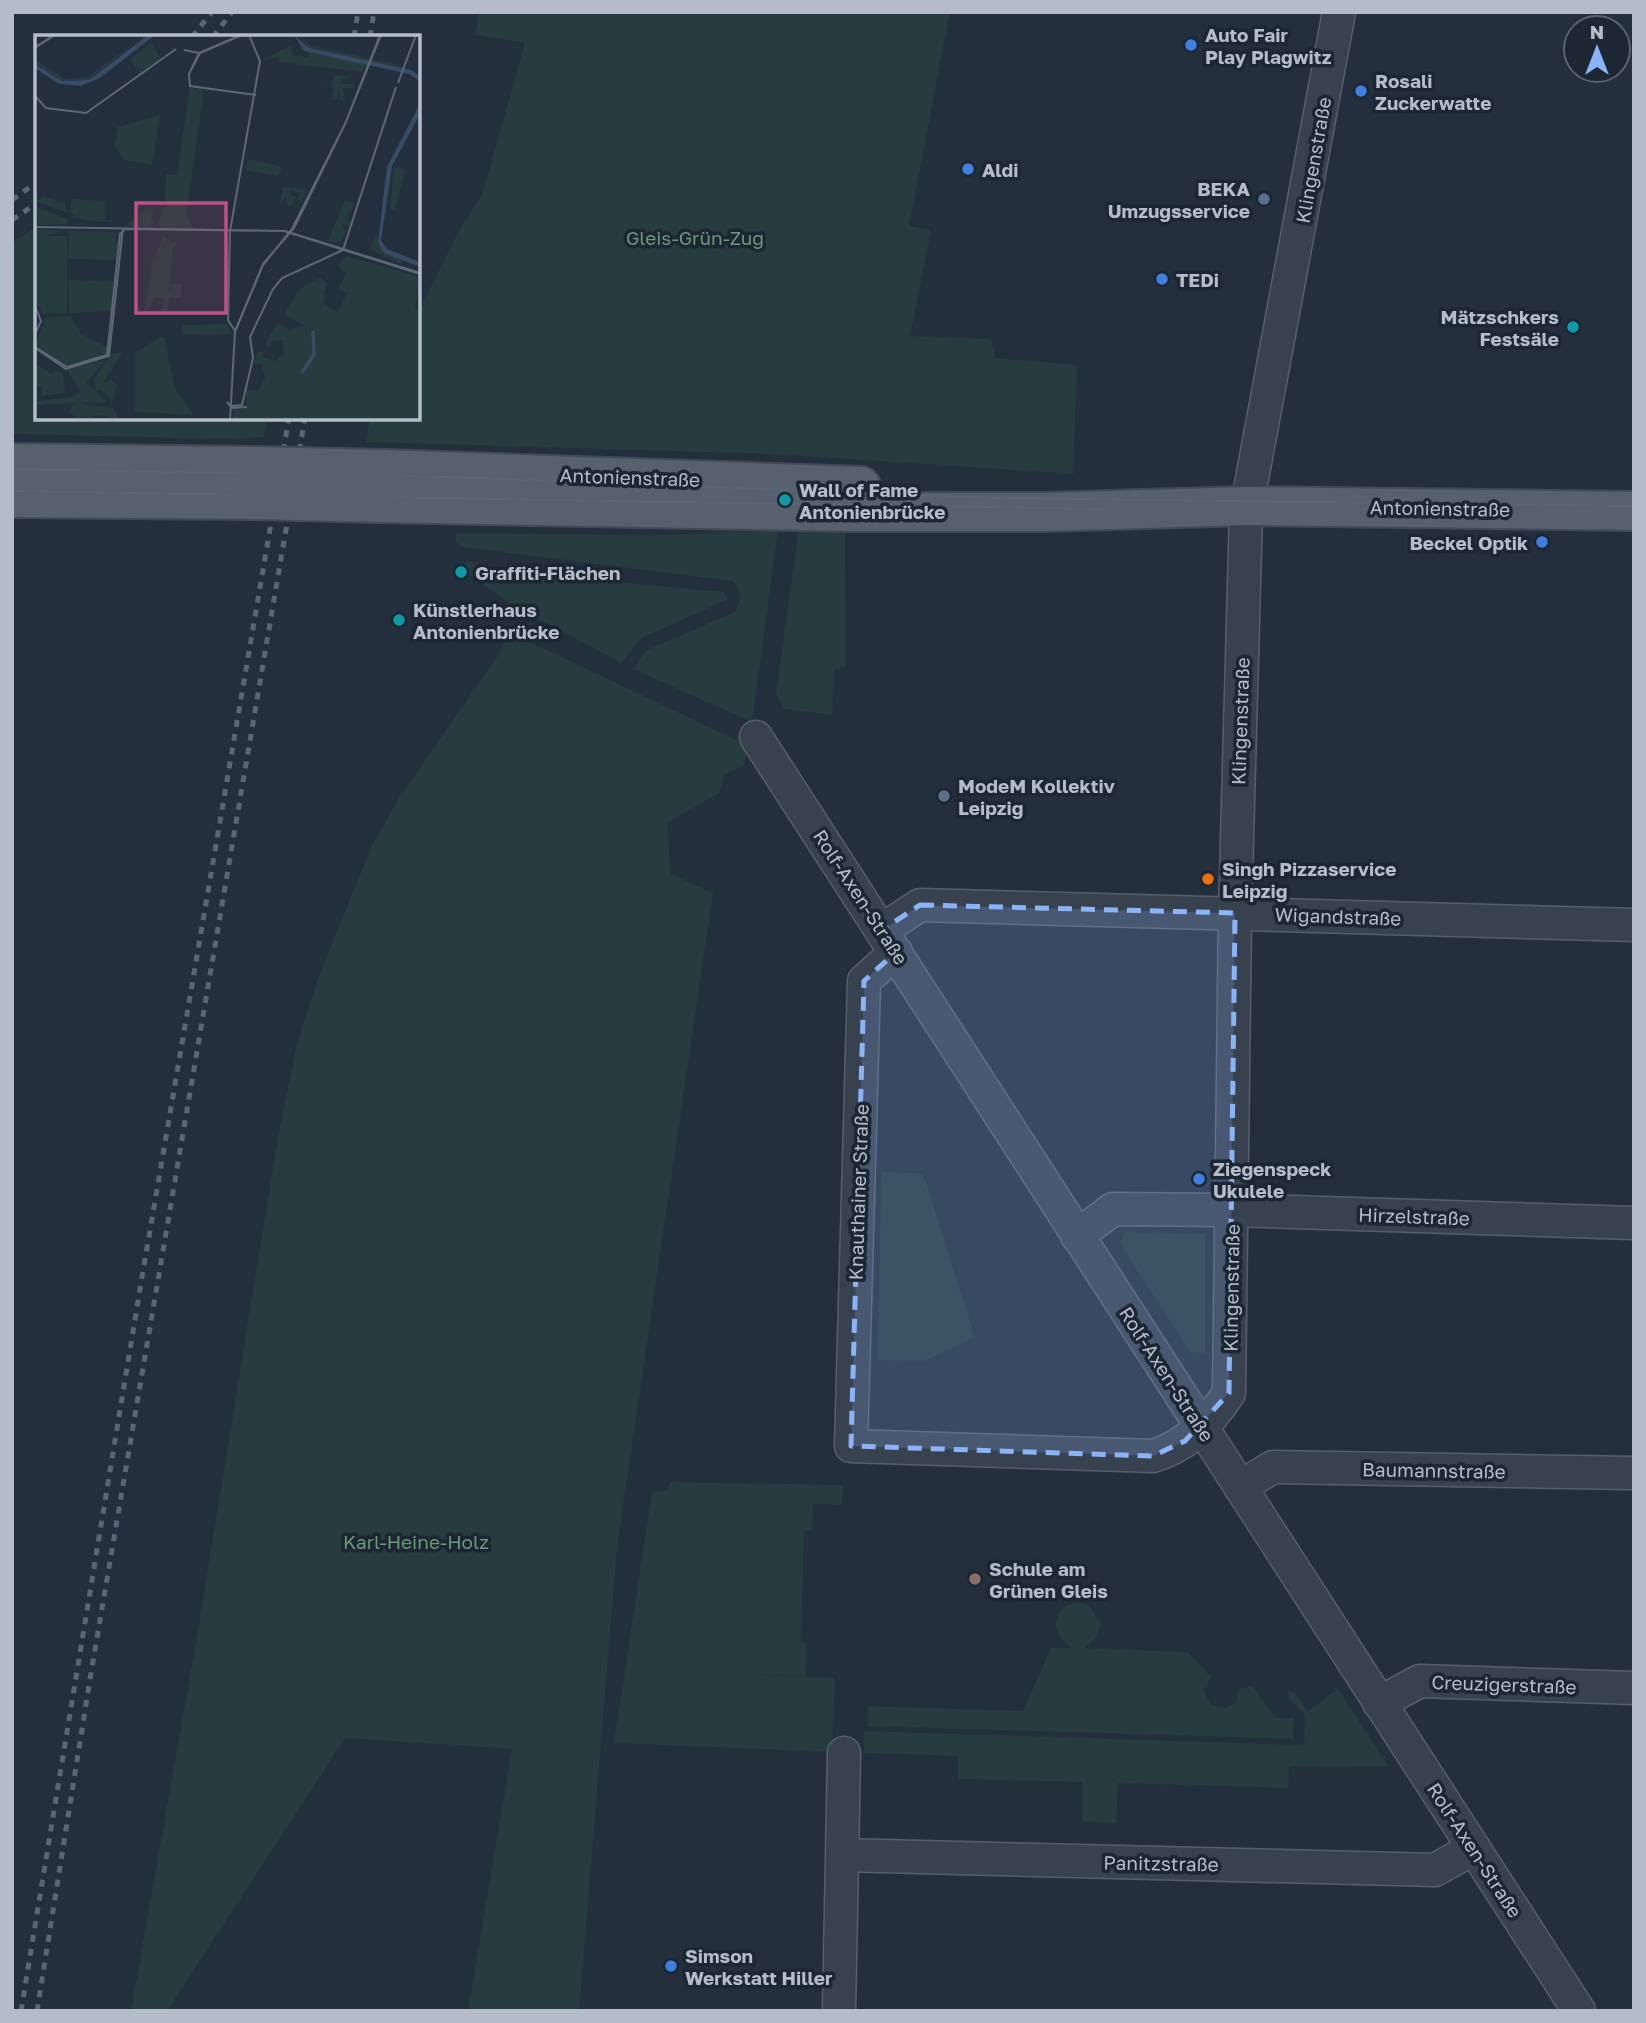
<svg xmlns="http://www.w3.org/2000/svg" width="1646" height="2023" font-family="'Golos Text',sans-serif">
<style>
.green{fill:#263c3f}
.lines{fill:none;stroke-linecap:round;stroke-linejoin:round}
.minor-casing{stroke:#565f6c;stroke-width:35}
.major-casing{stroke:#414a57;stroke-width:42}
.minor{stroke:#38414e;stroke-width:32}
.major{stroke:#56606e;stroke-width:38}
.tram{stroke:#5a6575;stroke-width:2}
.rail{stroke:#5a6575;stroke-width:5;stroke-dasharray:7 7;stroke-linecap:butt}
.major-bridge-casing{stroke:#414a57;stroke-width:42;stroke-linecap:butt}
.major-bridge{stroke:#56606e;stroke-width:38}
.marked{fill:#8ab4f8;fill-opacity:0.2;stroke:#8ab4f8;stroke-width:5;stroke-dasharray:14 9;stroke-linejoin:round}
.shop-dot{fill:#3f7fe0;stroke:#1d2633;stroke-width:2.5}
.service-dot{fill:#5c6f8a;stroke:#1d2633;stroke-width:2.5}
.culture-dot{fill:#0f9aa8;stroke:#1d2633;stroke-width:2.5}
.food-dot{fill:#e8710a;stroke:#1d2633;stroke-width:2.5}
.education-dot{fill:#8d6e63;stroke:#1d2633;stroke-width:2.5}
.labels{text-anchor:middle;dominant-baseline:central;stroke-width:7;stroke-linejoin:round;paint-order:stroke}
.poi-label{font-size:19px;font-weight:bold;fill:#b4bcc9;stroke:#1d2633;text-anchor:start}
.street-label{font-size:19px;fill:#b4bcc9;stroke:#1d2633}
.park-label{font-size:19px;fill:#6b9a76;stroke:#1d2633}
.inset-river{fill:none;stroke:#394c67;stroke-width:3.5}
.inset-road{fill:none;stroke:#5e6776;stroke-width:2}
.view{fill:#bd5182;fill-opacity:0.15;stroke:#bd5182;stroke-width:3.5}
.inset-edge{fill:none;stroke:#b4bcc9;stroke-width:3.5}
</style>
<rect width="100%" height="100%" fill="#242f3e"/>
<path class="green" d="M479,12H950L909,226L931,230L910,336L991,339L996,358L1077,365L1073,474L771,454L366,442L370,418H418V313L461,227L482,195L525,43L475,35Z
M37,226V418H267L264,437L224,439L12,434V243Z
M799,528L845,529L846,666L834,670L832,715L784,709L776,694Z
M778,530L752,722L633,669L647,650L735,612C742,599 742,592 733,581L462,547L456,542V533L664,535Z
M467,561L536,575L724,592L728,599L642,638L621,663L506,601L462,569Z
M507,631L736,740L747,754L743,766L724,774L719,793L667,823L671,874L713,893L617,1547L579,2011H468L512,1749L345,1738L167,2011H131L198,1631L278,1137L298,1040L320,973L371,848L397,801L499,654Z
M881,1172L923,1173L975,1337L924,1361L878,1360Z
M1125,1232L1205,1234V1353L1190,1352L1120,1243Z
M670,1482L843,1485L842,1505L813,1504L812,1531H804L801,1642L807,1643L806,1676L739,1674L835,1678L832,1752L614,1743L652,1492L668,1490Z
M1074,1603L1089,1605L1101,1624L1097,1637L1084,1648L1187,1652L1211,1677L1204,1690L1210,1705L1226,1708L1236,1702L1239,1689L1252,1686L1276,1718H1294L1293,1739L868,1726V1706L1023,1711L1051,1648H1072C1052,1636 1049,1611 1074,1603Z
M1338,1689L1389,1767L1289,1766L1288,1788L1118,1783L1116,1823L1082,1821V1782L958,1779V1756L864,1753V1731L1304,1745L1305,1715L1289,1699L1288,1692H1294L1308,1711Z"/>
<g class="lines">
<defs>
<path id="minor" d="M756,737L1579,2011
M882,930L920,905L1634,925
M896,952L864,981L851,1446L1153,1456C1186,1446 1211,1421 1229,1393L1235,913L1246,511L1339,12
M1077,1236L1113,1209L1232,1210L1634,1223
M1240,1487L1273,1467L1634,1473
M1379,1703L1420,1681L1634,1688
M842,1855L1435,1870L1474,1848
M839,2011L844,1753"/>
<path id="major" d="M12,463L257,466
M384,469L861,486
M12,498L252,500
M378,503L851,512H1044L1246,506L1634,511"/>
</defs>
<use href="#minor" class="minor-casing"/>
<use href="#major" class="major-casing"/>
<use href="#minor" class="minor"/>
<use href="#major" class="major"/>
<path class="tram" d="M12,469L449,477L999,498L1634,506
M12,491L1102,509"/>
<path class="rail" d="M192,37L212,12
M213,37L232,12
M354,37L358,12
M370,37L374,12
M12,200L37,182
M12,220L37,203
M21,2011L141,1283L289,418
M37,2011L91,1673L305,418"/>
<defs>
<path id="major-bridge" d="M257,466L384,469
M252,500L378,503"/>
</defs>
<use href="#major-bridge" class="major-bridge-casing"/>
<use href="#major-bridge" class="major-bridge"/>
</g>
<path class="marked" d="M920,905L1235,913L1229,1393L1185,1441L1153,1456L851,1446L864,981L896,952L882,930Z"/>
<g class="shop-dot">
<circle cx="1191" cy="45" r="7"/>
<circle cx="1361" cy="91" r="7"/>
<circle cx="968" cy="169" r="7"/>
<circle cx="1162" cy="279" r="7"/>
<circle cx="1542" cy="542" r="7"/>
<circle cx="1199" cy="1179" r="7"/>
<circle cx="671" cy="1966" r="7"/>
</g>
<g class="service-dot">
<circle cx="1264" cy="199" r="7"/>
<circle cx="944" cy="796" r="7"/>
</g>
<g class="culture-dot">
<circle cx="1573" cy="327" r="7"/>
<circle cx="785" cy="500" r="7"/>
<circle cx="461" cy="572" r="7"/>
<circle cx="399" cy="620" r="7"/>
</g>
<circle class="food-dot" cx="1208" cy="879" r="7"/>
<circle class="education-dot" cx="975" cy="1579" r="7"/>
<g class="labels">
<g class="poi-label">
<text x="1205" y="34">Auto Fair<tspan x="1205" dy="22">Play Plagwitz</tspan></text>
<text x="1375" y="80">Rosali<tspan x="1375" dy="22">Zuckerwatte</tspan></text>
<text x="982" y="169">Aldi</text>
<text x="1250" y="188" text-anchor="end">BEKA<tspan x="1250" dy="22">Umzugsservice</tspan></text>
<text x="1176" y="279">TEDi</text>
<text x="1559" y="316" text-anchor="end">Mätzschkers<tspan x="1559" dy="22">Festsäle</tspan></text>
<text x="799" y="489">Wall of Fame<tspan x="799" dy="22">Antonienbrücke</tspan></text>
<text x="1528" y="542" text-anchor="end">Beckel Optik</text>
<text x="475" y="572">Graffiti-Flächen</text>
<text x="413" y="609">Künstlerhaus<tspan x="413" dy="22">Antonienbrücke</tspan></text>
<text x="958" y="785">ModeM Kollektiv<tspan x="958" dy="22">Leipzig</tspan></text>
<text x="1222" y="868">Singh Pizzaservice<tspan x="1222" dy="22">Leipzig</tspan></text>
<text x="1213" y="1168">Ziegenspeck<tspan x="1213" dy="22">Ukulele</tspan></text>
<text x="989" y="1568">Schule am<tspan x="989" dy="22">Grünen Gleis</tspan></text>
<text x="685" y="1955">Simson<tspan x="685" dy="22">Werkstatt Hiller</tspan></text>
</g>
<g class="street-label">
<text transform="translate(1313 160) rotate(-80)">Klingenstraße</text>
<text transform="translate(630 477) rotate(2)">Antonienstraße</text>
<text transform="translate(1440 508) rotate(1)">Antonienstraße</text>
<text transform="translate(1240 721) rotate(-88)">Klingenstraße</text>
<text transform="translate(861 897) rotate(57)">Rolf-Axen-Straße</text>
<text transform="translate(1338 916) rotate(2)">Wigandstraße</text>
<text transform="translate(858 1192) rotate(-88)">Knauthainer Straße</text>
<text transform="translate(1414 1216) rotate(2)">Hirzelstraße</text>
<text transform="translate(1231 1288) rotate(-89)">Klingenstraße</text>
<text transform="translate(1167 1374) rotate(57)">Rolf-Axen-Straße</text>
<text transform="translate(1434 1470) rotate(1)">Baumannstraße</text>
<text transform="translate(1504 1684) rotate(2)">Creuzigerstraße</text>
<text transform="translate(1475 1850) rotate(57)">Rolf-Axen-Straße</text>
<text transform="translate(1161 1863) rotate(1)">Panitzstraße</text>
</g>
<g class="park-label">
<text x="695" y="237">Gleis-Grün-Zug</text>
<text x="416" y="1541">Karl-Heine-Holz</text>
</g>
</g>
<g transform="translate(35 35)">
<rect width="385" height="385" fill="#242f3e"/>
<path d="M110,0L54,45L27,46L0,29V24L30,44L52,42ZM262,0L275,10L367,31L366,35L274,13ZM116,8L126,23L105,38L95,24ZM257,10V20L273,22L274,17L332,29L327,37L243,27L244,22L227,25ZM299,40L315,42L307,44L306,49H320L319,53L308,54L310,66L304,65L305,53L301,65L297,64L299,52L278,49L297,51ZM155,52L169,55L151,180L159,194L121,192L130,171L131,139L142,140ZM125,80L117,130L89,125L79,111L83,92ZM213,124L245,131L246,135L243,141L211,135ZM359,132L370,134L360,176L355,174ZM248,152L272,154L263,172L264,158L255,155L256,161H261L257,171L252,170L251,162L245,170ZM10,161L29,169L33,178L0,166ZM36,164L70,166V184H58L82,186H57L35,182L41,181L36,178ZM310,165L320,169L311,183L317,186L314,191L307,188L310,196L306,206L299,208L293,206ZM0,172L33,184L32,189L0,190ZM111,174L118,175L116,192L90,191ZM0,194L27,196L10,201H32V278L8,279L0,267ZM34,196L85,197L84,208L83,199H81L83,225L33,224ZM341,199L349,218L370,224L367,230L335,214ZM129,202L142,209L138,213L134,258L137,249H147L146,263H134L133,280L126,279L129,263L120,262L109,281L118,224ZM311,221L385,242L380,272L385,279V385H198L199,374L212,370L211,355L223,356L230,344L227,330L219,328L223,317L230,316L228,322L241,326L249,319L248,305L236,306L235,313L230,309L240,292L243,288L254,294L270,291L249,279L264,255L285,242L292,248L289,260L297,261L289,262V269L302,277L312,258L303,254L311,239L303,230ZM33,245L81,246L78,276L34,278ZM35,280L46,299L74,313L70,321L33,331L0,311L10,283ZM193,289L196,299L147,300V290ZM125,302H129L140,353L158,380L100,377V318ZM77,318H87L68,349L76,344L82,350L78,366L65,354L61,356L72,367L0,370V328L17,339L21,335L28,339L30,358L6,361L7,352H2L3,366L36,362L46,357L32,335L71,325L51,348L61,355L59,344ZM40,368L77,373L85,385L66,380L42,384L34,376Z" fill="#263c3f"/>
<path d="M113,0H120L65,43L46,51L24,49L0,33V29L27,46L54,45ZM259,0L274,13L376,35L385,41V46L374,39L269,16ZM385,69V79L357,131L346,205L352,214L385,227V232L349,218L343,207L352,132Z" fill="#394c67"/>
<path class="inset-river" d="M267,338L279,319L278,296"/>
<path class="inset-road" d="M0,12L19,0M0,13L20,0M149,15L164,18L206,0M164,18L154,39L155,51L221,60M155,37L165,18L207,0M363,48L381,0M0,61L11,73L51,78L141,14M0,192L250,196L385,238M0,271L6,286L0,299M200,296L193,285L195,196L225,26L214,0M0,312L32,332L72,320L85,199L90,194L249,196L385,239M0,313L31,334L74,321L88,193M192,367L197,373L212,372M196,371L207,370L218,323L215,302L238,254L247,243L308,215L361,52M195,385L200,296L228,229L259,193L310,89L345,0M195,385L200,297L228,230L257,194L310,89L346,0"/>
<path class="view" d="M101,168H191V278H101Z"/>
<rect width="385" height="385" class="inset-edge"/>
</g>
<rect width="1646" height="2023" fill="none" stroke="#b4bcc9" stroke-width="28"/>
<g transform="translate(1597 49)"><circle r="33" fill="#1d2633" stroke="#59626f" stroke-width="2"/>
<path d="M0-5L12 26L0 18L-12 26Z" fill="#8ab4f8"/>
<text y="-10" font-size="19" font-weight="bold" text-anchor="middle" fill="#b4bcc9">N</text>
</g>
</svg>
